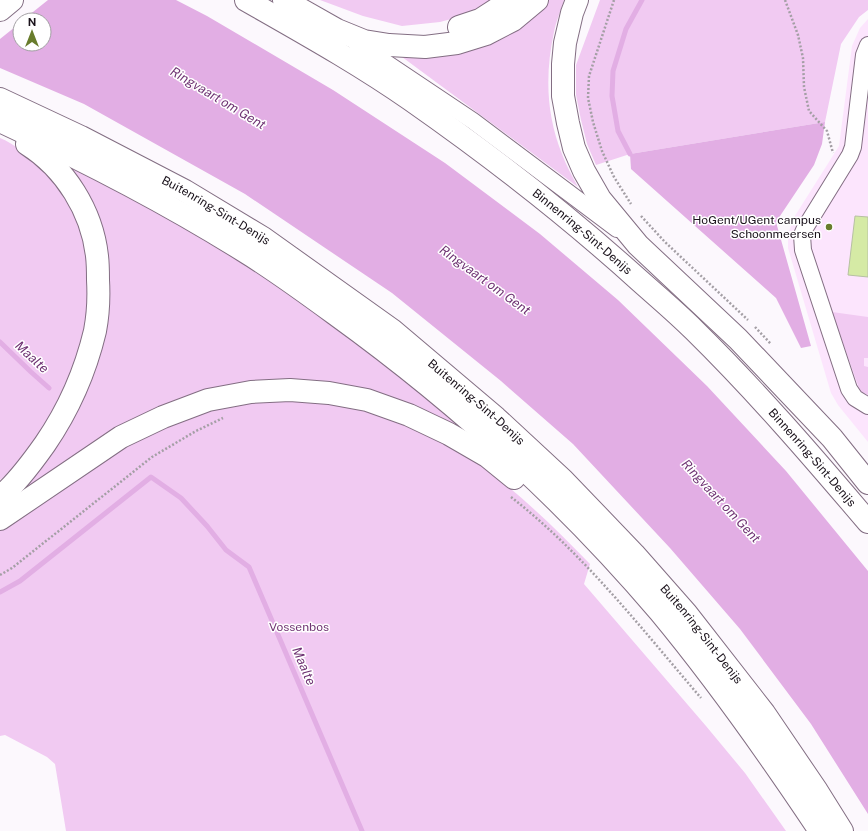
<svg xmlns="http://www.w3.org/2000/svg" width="868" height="831" font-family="'Public Sans',sans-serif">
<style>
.built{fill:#fce5fd}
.green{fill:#f1caf2}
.water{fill:#e2aee4;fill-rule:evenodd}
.pier{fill:#fcf8fd}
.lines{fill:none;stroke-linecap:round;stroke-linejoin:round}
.stream{stroke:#e2aee4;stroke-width:5}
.building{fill:#d5eaa5;stroke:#b6c0a2}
.minor-casing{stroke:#836e83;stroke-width:18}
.highway-casing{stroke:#836e83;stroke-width:24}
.path{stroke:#a49fa5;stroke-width:2.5;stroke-dasharray:2 2;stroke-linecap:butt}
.minor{stroke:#fff;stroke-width:16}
.highway{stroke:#fff;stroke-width:22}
.poi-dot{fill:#687c2c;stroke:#fff;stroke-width:1.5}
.labels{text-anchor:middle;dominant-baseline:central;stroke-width:3;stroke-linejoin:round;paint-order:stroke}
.street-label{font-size:12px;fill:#1a121b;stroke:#fff}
.poi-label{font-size:12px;fill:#1a121b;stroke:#fff;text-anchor:end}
.park-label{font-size:12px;fill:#703373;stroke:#fff}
.water-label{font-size:13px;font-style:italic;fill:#6f3373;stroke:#fff}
</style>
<rect width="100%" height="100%" fill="#fcf8fd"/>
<path class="built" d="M868,19V442L838,405L831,393L788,248V235L793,219L839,146L852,46L860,28Z"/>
<path class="green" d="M320,0H496L477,12L440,22L402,26L363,16Z
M546,0H564C561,11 556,21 554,32C545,74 546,114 562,154C566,165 572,176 578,187L398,54Z
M600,0H868V10L859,17L841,44L825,122L630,154L596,165L587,144L581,120L576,95V65Z
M0,138C15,144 30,157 42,168C119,239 91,361 39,438C29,454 14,468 0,480Z
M54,156L201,236L286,290L378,357L486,446L431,417L231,388L8,503L37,470L109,294Z
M832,312L868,317V358H864V366L868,367V395L860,391Z
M289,400C314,402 340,403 365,410C404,421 449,441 482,466C521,495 556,529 590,564L584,584L706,726L745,773L786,831H66L55,764L47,757L5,735L0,736V530C70,489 131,432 211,410C237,402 263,401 289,400Z"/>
<path class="water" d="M0,0H176L207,16L333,90L445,163L540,234L618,300L707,386L786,471L868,571V814L811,724L740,629L670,548L573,444L501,381L392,293L245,194L84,104L0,68ZM20,20H44V44H20Z
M825,122L822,144L814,165L776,222L811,346L801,348L776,298L631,169L630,154Z"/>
<path class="pier" d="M0,0H48L23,20H20V23L0,39Z"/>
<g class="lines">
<path class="stream" d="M630,154L618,131L612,96L613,71L626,29L642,0
M0,342L31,372L49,388
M0,592L20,581L151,477L181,498L207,526L226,550L249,567L362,831"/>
</g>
<path class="building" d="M855,216L868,217V277L848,275Z"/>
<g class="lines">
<defs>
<path id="minor" d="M355,42L473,121L617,229
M868,45L864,55L853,147L850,155L805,228L802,235L803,250L849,389L855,398L868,406"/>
<g id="highway">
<path id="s1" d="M246,0C302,32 358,63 411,100C491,156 567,215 640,281C658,297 677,313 694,330C756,391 812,456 868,522"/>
<path d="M284,0L337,30L364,41L389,45L425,47L457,43L486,34L513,20L537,0"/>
<path d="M577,0L572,13L565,43L563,64V96L568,123L574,148L584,171L600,199L638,245L738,339L832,438L868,483"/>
<path d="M0,10L12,0"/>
<path d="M459,27L480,20L511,0"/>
<path id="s2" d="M0,99L81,137L185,191L263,238L392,330L496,418L563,480L634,554L686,613L764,713L817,791L842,831"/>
<path d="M0,121C84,160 166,202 244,251C275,270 305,292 335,314C454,400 565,500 660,612C718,682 770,756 820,831"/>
<path d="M0,497C16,484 33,461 45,444C69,409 85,373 95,331C98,315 99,297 98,280C98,272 98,264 97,256C92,211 65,168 27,144"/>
<path d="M0,519L121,437L163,417L208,400L251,392L290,390L329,393L367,400L409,415L449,434L487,456L514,478"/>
</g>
</defs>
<use href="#minor" class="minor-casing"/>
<use href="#highway" class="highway-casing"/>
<path class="path" d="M614,0L589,76L588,98L593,122L602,151L614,177L631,204
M785,0L798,35L803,58L804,87L809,111L827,131L833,153
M641,216L665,242L748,320
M755,327L771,344
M511,497C584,554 641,628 701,698
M0,575L12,568L152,457L196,431L223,418"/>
<use href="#minor" class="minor"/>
<use href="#highway" class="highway"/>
</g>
<circle class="poi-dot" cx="829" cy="227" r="4"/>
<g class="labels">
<g class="street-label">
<text stroke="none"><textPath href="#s2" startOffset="243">Buitenring-Sint-Denijs</textPath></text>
<text stroke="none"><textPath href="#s1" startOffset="409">Binnenring-Sint-Denijs</textPath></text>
<text stroke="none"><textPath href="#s2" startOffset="567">Buitenring-Sint-Denijs</textPath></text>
<text stroke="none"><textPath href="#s1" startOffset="732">Binnenring-Sint-Denijs</textPath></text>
<text stroke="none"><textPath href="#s2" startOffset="891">Buitenring-Sint-Denijs</textPath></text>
</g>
<g class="poi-label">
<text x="821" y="220">HoGent/UGent campus<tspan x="821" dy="14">Schoonmeersen</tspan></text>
</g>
<g class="park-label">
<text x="299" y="627">Vossenbos</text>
</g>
<g class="water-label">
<text transform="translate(218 98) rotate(31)">Ringvaart om Gent</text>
<text transform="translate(485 280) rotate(36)">Ringvaart om Gent</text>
<text transform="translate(32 357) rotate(43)">Maalte</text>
<text transform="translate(721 501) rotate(47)">Ringvaart om Gent</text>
<text transform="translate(304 666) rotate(67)">Maalte</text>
</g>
</g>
<g transform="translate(32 32)"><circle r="19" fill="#ffffff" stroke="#a3a0a4"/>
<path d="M0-3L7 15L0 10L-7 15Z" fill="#687c2c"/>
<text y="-6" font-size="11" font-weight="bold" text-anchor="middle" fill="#1a121b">N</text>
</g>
</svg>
